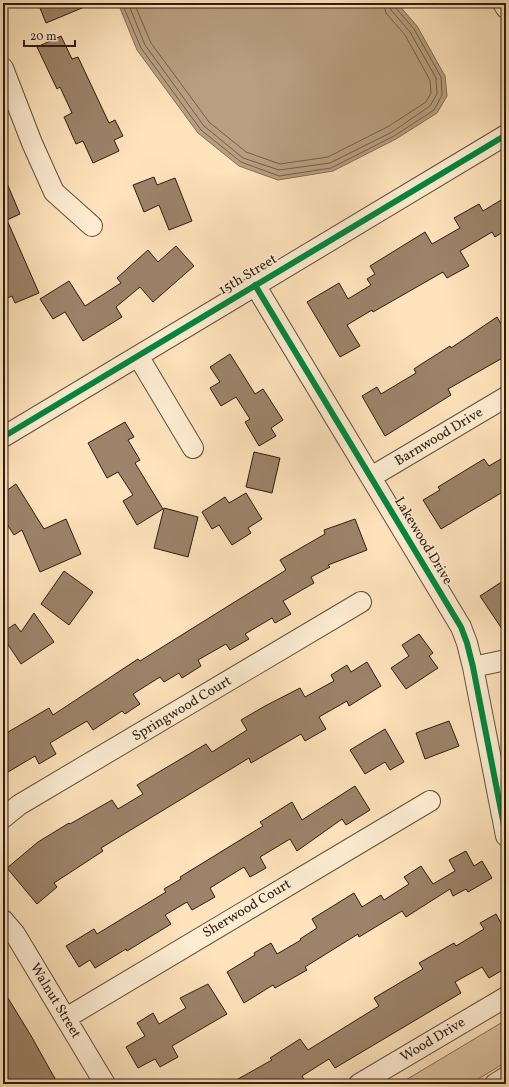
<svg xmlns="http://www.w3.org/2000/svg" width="509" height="1087" font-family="Vollkorn,serif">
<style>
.green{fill:#dbc19f;stroke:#866e57}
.water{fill:#b89f81;stroke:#826b53}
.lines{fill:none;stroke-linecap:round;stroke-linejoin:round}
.shore{stroke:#745e48;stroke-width:1}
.building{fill:#9c8369;stroke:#311c0f}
.minor-casing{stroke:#644e3a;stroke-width:22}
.minor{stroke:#feedd3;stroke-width:20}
.cycleway-casing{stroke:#feedd3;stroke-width:8}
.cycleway{stroke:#00873e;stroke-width:6}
.labels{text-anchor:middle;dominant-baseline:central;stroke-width:3;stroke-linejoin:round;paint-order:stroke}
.street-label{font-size:14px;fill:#311c0f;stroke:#feedd3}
</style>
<rect width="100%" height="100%" fill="#fee3bc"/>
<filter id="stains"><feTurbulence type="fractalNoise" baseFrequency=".005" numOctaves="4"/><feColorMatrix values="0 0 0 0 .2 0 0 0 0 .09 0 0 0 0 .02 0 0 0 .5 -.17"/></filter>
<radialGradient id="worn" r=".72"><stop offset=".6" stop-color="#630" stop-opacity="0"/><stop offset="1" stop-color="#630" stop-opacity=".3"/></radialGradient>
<path class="green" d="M506,1020V1062L470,1084H399Z"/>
<path class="water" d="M118,3H397L417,26L445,76L447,96L437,113L396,139L333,171L278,180L239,166L198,133L137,50Z"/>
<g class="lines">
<path class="shore" d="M122,3L141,48L201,130L241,162L279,176L331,168L394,136L434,110L442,95L441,77L414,29L395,7L394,3
M128,3L145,45L204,126L243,158L279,170L330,163L392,132L430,106L437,94L436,78L410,32L391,10L389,3
M134,3L151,43L209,122L246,152L280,164L328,157L389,126L426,102L431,93L430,80L405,35L386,13L383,3"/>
</g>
<path class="building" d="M38,3H94L46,23Z
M61,36L72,59L78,57L109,123L115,120L123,136L114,140L119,151L93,163L83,141L76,144L64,117L72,113L60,87L57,89L37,47Z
M3,174L20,214L7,220L39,293L15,303L12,296L3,300Z
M154,177L157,185L175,178L192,221L169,230L159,205L144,212L133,185Z
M506,197V230L495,237L492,232L460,251L469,266L447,278L443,272L373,312L372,310L347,325L360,346L340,357L307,302L339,283L348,299L371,285L367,279L375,274L370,266L425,232L432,244L460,228L454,218L479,204L483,211Z
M176,246L194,266L153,302L140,287L116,307L122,317L83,341L65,312L53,319L40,299L69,281L85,306L121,283L117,278L148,250L158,262Z
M497,317L506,332V356L448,389L451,395L385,436L362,396L377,387L381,394L416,373L414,369L423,363L450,346L451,348Z
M230,354L255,394L263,389L283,420L271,428L276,436L259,446L245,422L250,419L236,397L221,406L210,388L220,382L210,367Z
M125,422L134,437L128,440L140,460L135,463L163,509L137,525L123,501L133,495L118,472L107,478L88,443Z
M254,452L280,458L272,493L246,487Z
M506,456V490L441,529L423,500L440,490L438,487L484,459L489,466Z
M16,484L44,529L66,519L81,554L40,572L22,530L14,535L3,518V493Z
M246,493L262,519L248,528L251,533L232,545L219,525L212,529L202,512L225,497L229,503Z
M164,508L198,517L188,557L154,548Z
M355,519L367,550L328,565L330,567L311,577L314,583L283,601L291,614L275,623L272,618L245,634L249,639L230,650L226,644L198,660L201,666L182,678L179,673L164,682L160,677L133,694L140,704L125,714L122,711L93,730L87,721L50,743L56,754L39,764L35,756L3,775V735L49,708L53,715L138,659L140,661L286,570L280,560L325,534L324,530Z
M64,571L93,592L69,625L41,604Z
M506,579V635L480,596Z
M34,613L54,642L21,664L3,637V632L15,624L21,632Z
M419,634L433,653L429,656L438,668L406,689L391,668L409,656L402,645Z
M367,662L381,686L349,706L347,701L319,717L326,729L305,741L301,734L251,763L249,758L101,848L103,851L54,883L57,887L37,904L7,868L38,842L69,823L70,824L112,800L118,809L143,794L137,785L206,744L212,752L247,730L241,720L265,706L300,688L305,697L334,681L331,675L347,665L351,672Z
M449,721L459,746L425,759L416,733Z
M385,729L404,762L390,770L385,762L365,774L350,750Z
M355,786L370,810L346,825L342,819L297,851L290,839L260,857L266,868L250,877L244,867L210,888L215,897L192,910L187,902L165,915L171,924L127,951L126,949L95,968L90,960L79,967L66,946L94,929L97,934L166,892L164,889L181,879L180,877L263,826L260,822L292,802L302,820Z
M466,851L474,866L482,861L492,878L468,892L466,889L453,896L450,889L406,917L402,911L359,937L358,934L305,967L307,970L275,988L273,985L244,1003L227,972L255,955L254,953L271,943L277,954L301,940L300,939L317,928L312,919L354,893L362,907L381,895L384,900L409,884L404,877L421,866L433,884L455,871L449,860Z
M496,914L506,932V968L489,978L482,967L455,982L461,993L335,1068L329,1059L302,1076L307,1084H229L272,1060L270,1058L300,1039L308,1050L379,1006L374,998L423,969L419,963L454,943L456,946L484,929L480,923Z
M208,984L227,1014L172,1046L178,1057L160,1067L155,1059L138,1068L126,1047L145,1036L137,1023L153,1013L159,1024L186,1008L180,998Z
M3,990L30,1034L58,1084H3Z"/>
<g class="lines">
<defs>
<path id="minor" d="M503,3L506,8
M3,68L32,143L54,192L92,226
M255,285L461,627L467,643L473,667L506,836
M138,356L193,448
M3,437L506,135
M371,477L506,397
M473,667L506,660
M3,818L19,805L361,602
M3,920L15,934L105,1084
M66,1018L430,801
M359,1084L506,997
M495,1084L506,1077"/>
</defs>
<use href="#minor" class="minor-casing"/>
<use href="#minor" class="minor"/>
<defs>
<path id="cycleway" d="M255,285L461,627L467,643L473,667L506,836
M3,437L506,135"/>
</defs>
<use href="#cycleway" class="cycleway-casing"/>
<use href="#cycleway" class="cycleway"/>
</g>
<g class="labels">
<g class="street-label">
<text transform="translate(248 275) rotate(-31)">15th Street</text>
<text transform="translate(439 437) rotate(-31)">Barnwood Drive</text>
<text transform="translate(423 541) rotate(59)">Lakewood Drive</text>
<text transform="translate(182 709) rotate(-31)">Springwood Court</text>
<text transform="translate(247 909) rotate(-31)">Sherwood Court</text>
<text transform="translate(55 1001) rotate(59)">Walnut Street</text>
<text transform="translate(433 1040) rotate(-31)">Wood Drive</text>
</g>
</g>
<rect width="509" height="1087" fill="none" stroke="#fee3bc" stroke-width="16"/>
<rect x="4" y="4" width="501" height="1079" fill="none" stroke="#311c0f" stroke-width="2"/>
<rect x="8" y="8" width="493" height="1071" fill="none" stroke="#311c0f"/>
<path d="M24 40v6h51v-6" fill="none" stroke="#311c0f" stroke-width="2"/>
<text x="30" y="40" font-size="12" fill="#311c0f" stroke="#feedd3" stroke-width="3" paint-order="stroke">20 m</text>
<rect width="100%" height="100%" filter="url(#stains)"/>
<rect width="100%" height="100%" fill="url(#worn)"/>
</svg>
